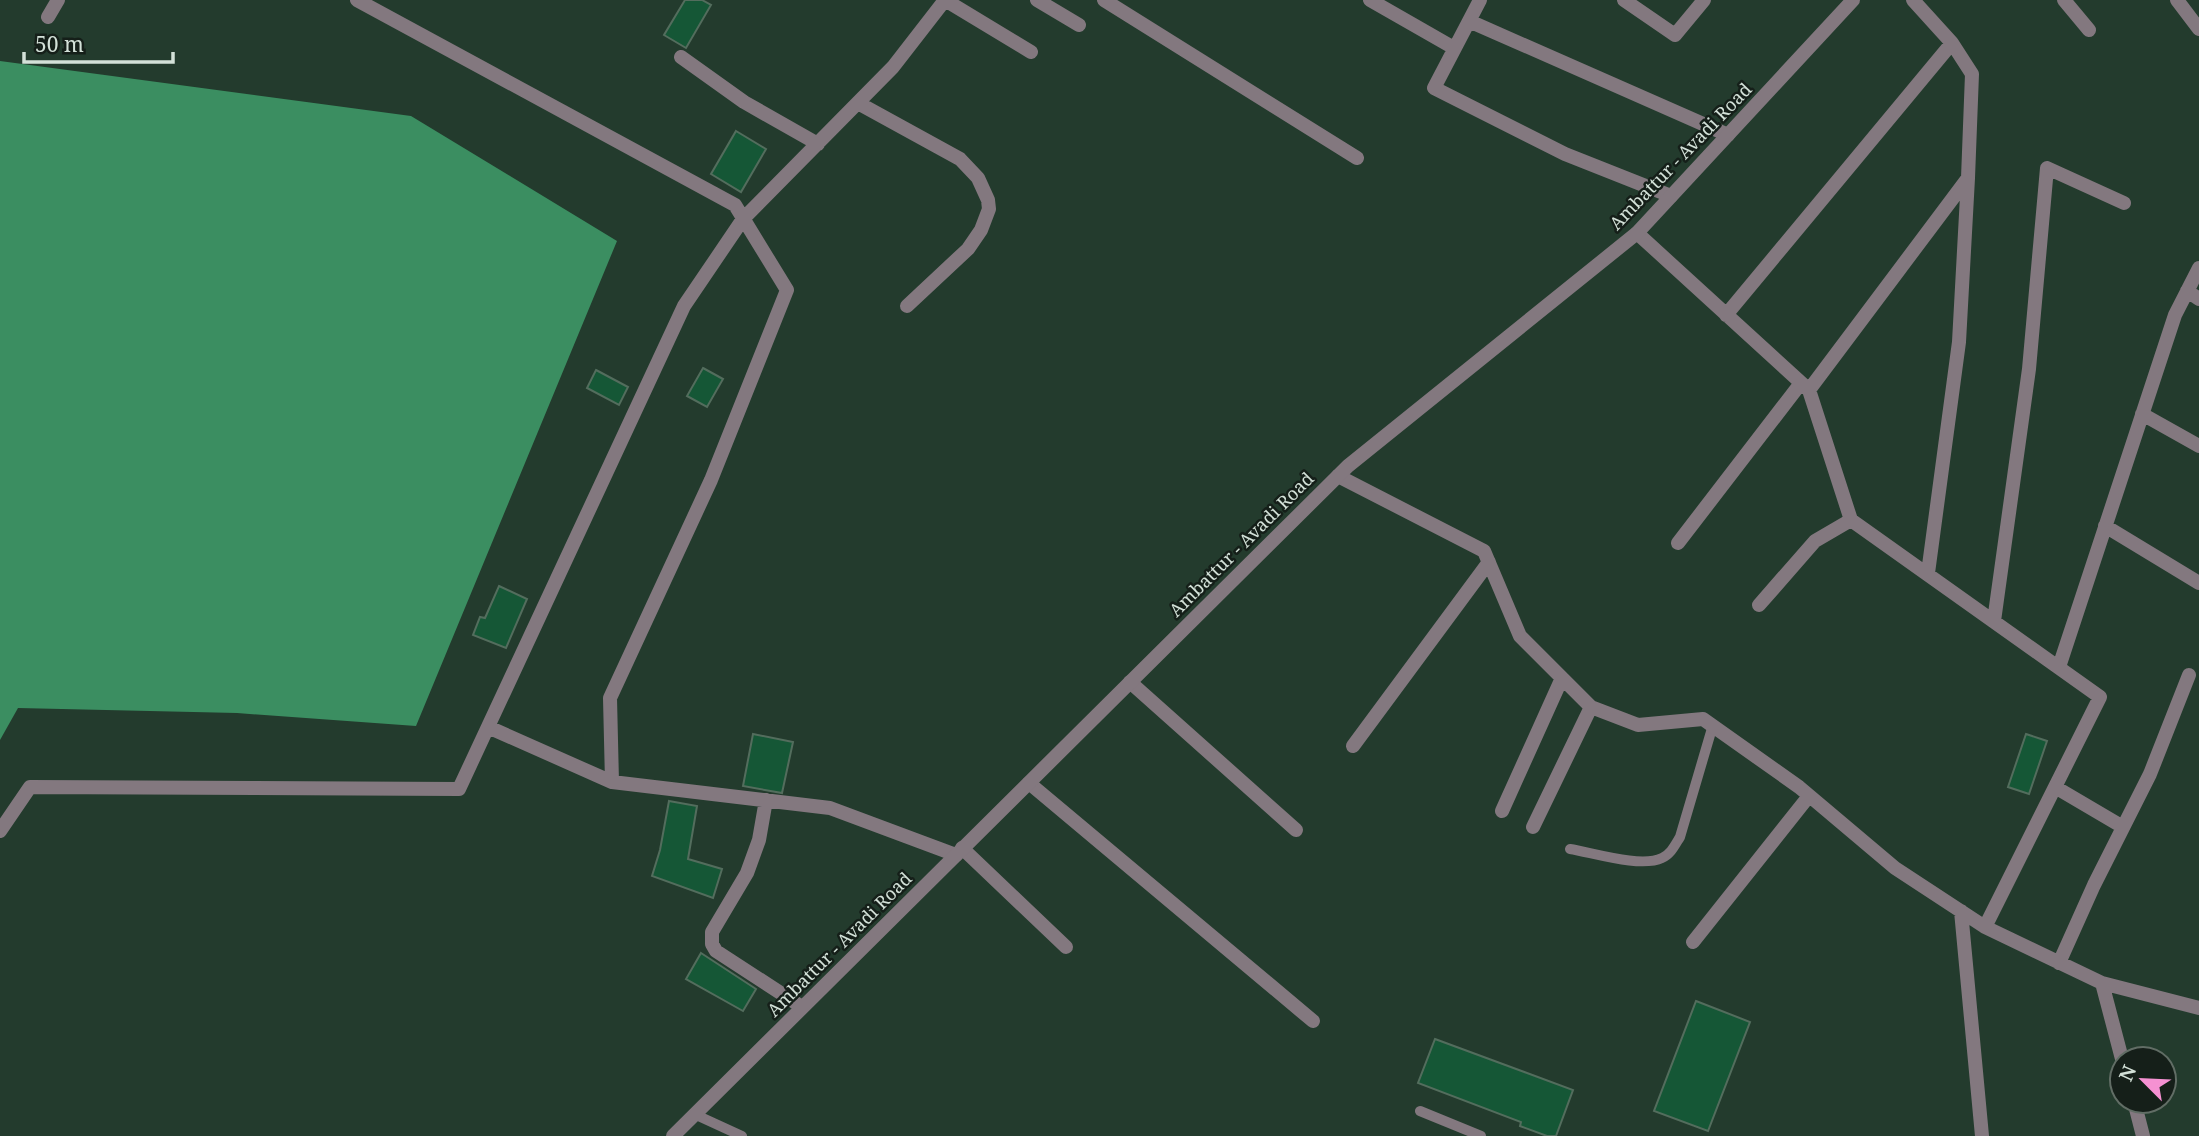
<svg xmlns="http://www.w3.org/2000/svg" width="2199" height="1136" font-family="'Noto Serif',serif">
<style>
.water{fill:#3b8e61}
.building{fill:#155736;stroke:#536d5d;stroke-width:2}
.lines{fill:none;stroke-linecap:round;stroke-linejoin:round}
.service{stroke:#83787f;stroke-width:10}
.minor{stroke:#83787f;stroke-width:14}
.tertiary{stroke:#83787f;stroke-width:14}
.labels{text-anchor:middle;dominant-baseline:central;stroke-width:5;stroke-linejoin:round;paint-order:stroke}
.street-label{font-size:18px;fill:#d3e1d8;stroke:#151f19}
</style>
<rect width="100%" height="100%" fill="#233b2d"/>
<path class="water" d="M0,61L411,116L617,241L416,726L237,713L18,708L0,740Z"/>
<path class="building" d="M685,0H702L711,5L686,48L664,35Z
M736,131L766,149L741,192L711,174Z
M703,368L723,379L707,407L687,396Z
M596,370L628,387L619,405L587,388Z
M499,586L527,599L506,648L473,635L480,617L485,618Z
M753,734L793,742L782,793L743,786Z
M2026,734L2047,741L2029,794L2008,787Z
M669,801L697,806L688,859L722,869L713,898L652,876L660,850Z
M701,953L756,989L743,1011L686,979Z
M1696,1001L1750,1022L1708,1131L1654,1111Z
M1435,1039L1573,1090L1556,1136H1547L1520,1126L1521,1122L1418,1083Z"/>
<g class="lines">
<path class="service" d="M1570,849C1594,853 1641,868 1662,858C1671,854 1675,845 1680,837L1713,725
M1420,1111L1481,1136
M694,1114L742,1136"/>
<path class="minor" d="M357,0L735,205L787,290L711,480L610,698L612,782L830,808L956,855
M1037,0L1079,25
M1104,0L1357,158
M1370,0L1454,48
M1480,0L1434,88L1565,154L1671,196
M1624,0L1675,35L1704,0
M2064,0L2089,30
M2177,0L2199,29
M48,17L58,0
M1469,21L1728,135
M681,57L744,102L818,144
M858,103L960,159L978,178L988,200L989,209L981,230L968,249L907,306
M1637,233L1809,390L1968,178
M2187,291L2199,299
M1726,315L1952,43L1913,0
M1809,390L1851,520L2100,697L1985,927
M2142,414L2199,446
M1338,476L1484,551L1520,636L1591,707L1638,725L1703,719L1799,787L1895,868L1985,927L2102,983L2199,1008
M2105,526L2199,583
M1678,543L1801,383
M1928,573L1959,342L1968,178L1972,74L1952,43
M1759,605L1815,541L1851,520
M1994,621L2029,369L2047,168L2124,203
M2059,667L2175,315L2199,268
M1130,682L1296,830
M488,727L612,782
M1353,746L1489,562
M1029,783L1313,1021
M2055,787L2123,827
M766,800L759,840L747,873L712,932V944L716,951L802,1007
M1502,811L1562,678
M1533,827L1591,707
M0,831L30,787L459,789L684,306L743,219L893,67L945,0L1031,52
M962,848L1066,947
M1961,911L1982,1136
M1693,942L1809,796
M2059,963L2094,885L2150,774L2189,675
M2102,983L2122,1059
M2134,1101L2143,1136"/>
<path class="tertiary" d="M673,1136L1348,466L1637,233L1853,0"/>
</g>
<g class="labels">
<g class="street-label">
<text transform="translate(1680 156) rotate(-46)">Ambattur - Avadi Road</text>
<text transform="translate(1241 544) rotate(-45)">Ambattur - Avadi Road</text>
<text transform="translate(839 944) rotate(-45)">Ambattur - Avadi Road</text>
</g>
</g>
<g transform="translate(2143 1080) rotate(294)"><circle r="33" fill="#151f19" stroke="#616d65" stroke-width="2"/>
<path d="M0-5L12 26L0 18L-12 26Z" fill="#f591d2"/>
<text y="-10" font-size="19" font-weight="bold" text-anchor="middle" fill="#d3e1d8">N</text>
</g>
<path d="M24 52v10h149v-10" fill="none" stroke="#d3e1d8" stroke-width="3.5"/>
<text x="35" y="52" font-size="21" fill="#d3e1d8" stroke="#151f19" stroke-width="5" paint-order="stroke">50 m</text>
</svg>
